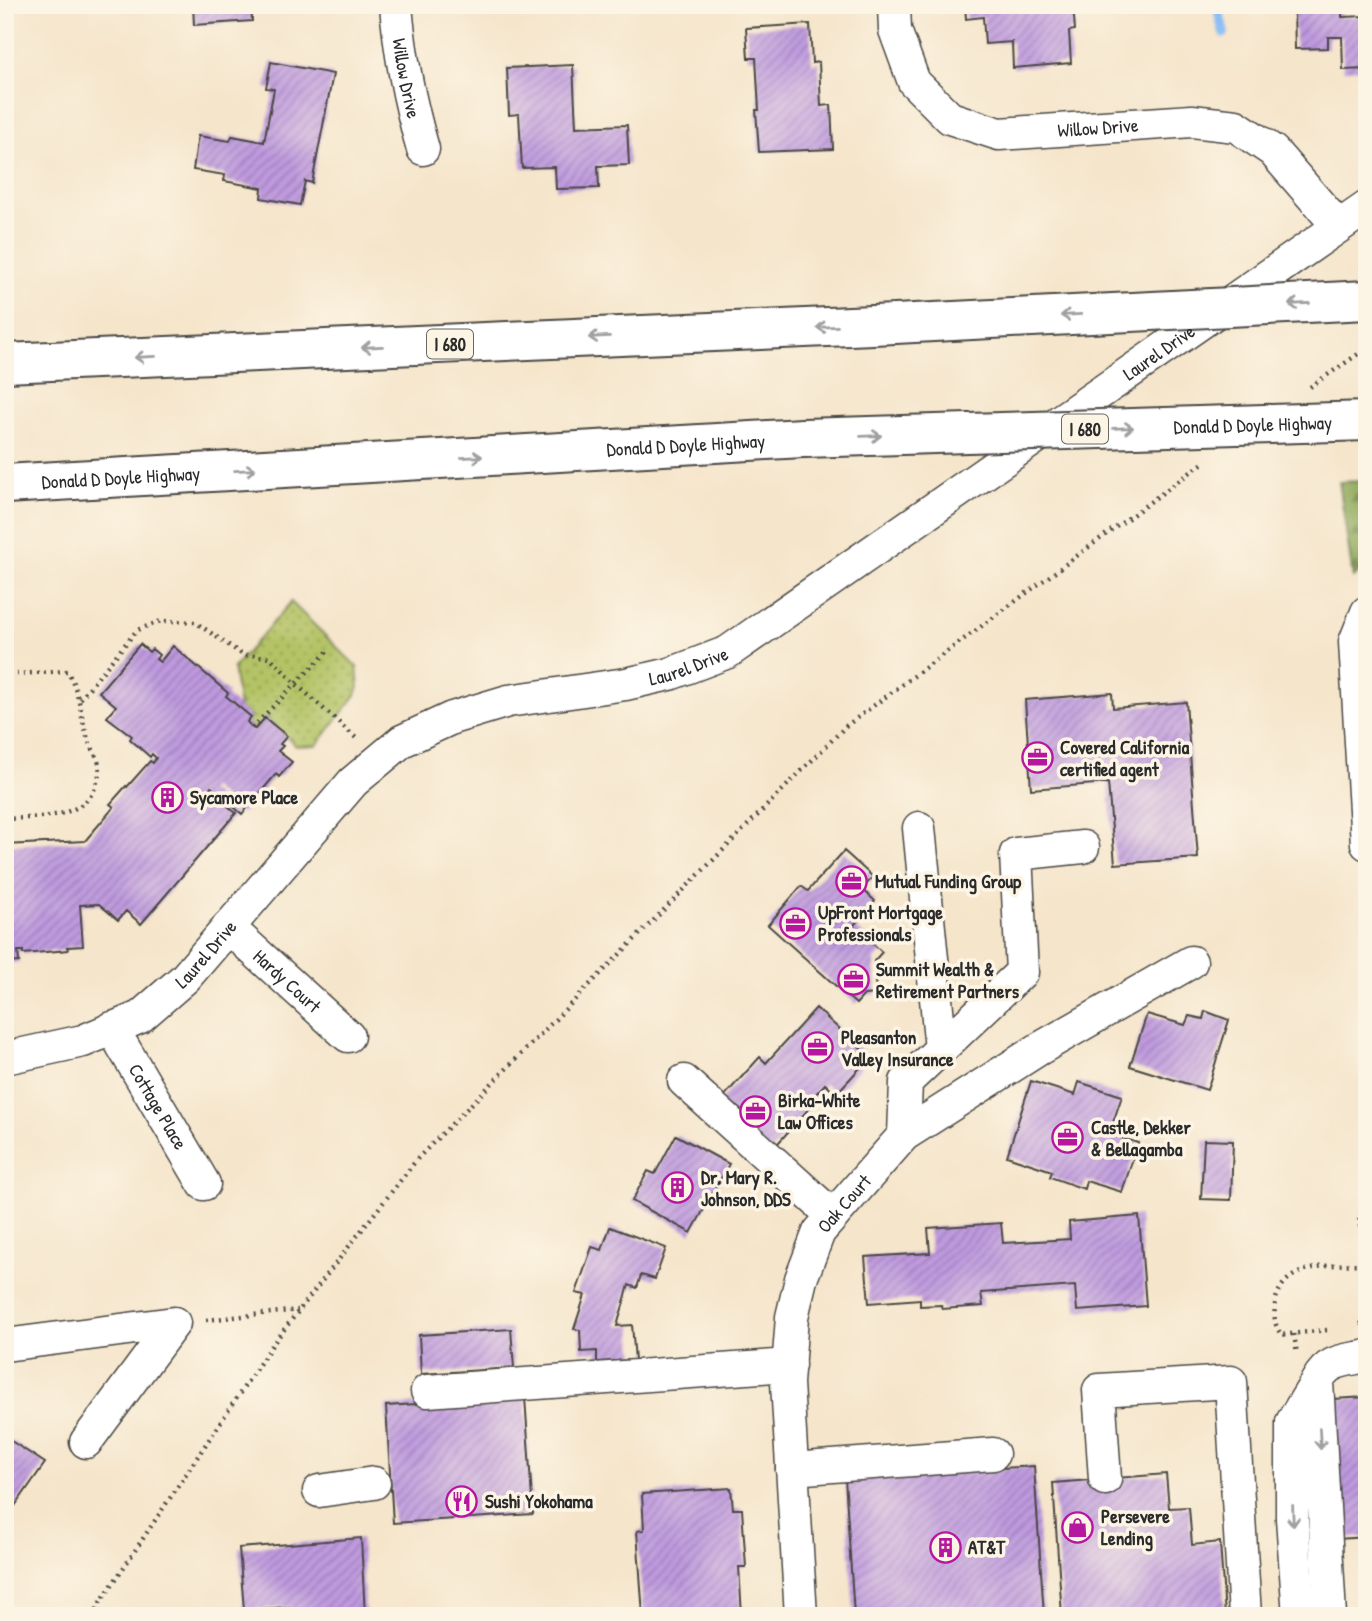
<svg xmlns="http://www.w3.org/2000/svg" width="1372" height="1621" font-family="'Patrick Hand',sans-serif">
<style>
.forest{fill:url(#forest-firs);stroke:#5c6a42;stroke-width:2}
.garden{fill:url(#garden-dots);stroke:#6f7748;stroke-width:2}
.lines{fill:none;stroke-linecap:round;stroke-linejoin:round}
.stream{stroke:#86bcf5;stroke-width:10}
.building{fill:url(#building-hatch)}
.minor-casing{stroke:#494743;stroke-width:35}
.highway-casing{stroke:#494743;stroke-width:42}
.path{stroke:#494743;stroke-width:4.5;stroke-dasharray:2 5;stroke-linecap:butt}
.minor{stroke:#fff;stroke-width:32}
.highway{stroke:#fff;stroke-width:38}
.highway-bridge-casing{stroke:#494743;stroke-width:42;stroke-linecap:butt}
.highway-bridge{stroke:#fff;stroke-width:38}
.oneway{stroke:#a0a0a0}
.labels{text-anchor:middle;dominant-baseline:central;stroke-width:7;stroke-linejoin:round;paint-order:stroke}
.shield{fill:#fcf5e5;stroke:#6a6863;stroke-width:2}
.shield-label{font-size:18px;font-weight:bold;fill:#2b2b2b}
.street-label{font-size:19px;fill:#2b2b2b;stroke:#fcf5e5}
.poi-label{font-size:19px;font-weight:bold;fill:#2b2b2b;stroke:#fcf5e5;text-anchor:start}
</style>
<defs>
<pattern id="forest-firs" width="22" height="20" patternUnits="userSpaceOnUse" patternTransform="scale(1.75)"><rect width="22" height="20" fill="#8ea95a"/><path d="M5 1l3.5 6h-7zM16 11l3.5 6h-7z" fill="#748a4b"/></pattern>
<pattern id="garden-dots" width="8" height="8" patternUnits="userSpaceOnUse" patternTransform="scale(1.75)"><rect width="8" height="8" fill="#b3c365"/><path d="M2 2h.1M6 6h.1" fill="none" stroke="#929f53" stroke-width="1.8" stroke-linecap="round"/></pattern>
<pattern id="building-hatch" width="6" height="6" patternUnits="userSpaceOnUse" patternTransform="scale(1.75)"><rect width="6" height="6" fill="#bf9adf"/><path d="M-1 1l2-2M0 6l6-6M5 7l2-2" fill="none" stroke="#9b7eb5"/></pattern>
</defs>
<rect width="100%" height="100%" fill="#fcf5e5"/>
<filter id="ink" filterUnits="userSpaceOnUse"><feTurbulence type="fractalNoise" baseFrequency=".0143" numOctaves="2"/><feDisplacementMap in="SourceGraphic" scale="14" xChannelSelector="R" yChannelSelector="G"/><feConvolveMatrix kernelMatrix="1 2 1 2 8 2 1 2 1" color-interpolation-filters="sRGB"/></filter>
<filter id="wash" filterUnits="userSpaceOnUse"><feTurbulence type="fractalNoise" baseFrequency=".00686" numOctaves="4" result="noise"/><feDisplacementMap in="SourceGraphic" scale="28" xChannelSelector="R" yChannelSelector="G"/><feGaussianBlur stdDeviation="1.57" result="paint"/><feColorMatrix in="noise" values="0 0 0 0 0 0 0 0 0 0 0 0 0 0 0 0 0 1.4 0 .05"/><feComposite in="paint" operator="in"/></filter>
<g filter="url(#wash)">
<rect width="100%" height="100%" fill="#f5e5cb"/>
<path class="forest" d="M1367,481V567L1353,578L1339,482Z"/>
<path class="garden" d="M291,602L357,667L359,687L356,695L317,745L296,746L266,718L255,729L252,728L247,722L251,717L239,708L233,668Z"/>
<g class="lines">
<path class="stream" d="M1217,5L1224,33"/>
</g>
<g id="blocks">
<path class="building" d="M193,5H251L252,21L194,25Z
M965,5H1073L1075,30L1069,31L1071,63L1013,68L1012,42L985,44L983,17L966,19Z
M1342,8V17L1367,16V69L1343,70L1342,37H1328V48L1295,49L1294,9Z
M810,24L812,63L819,62L821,106L831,105L833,149L759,152L756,110H759L756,58H748L746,28Z
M271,62L333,74L312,183L305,181L300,205L261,198L262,188L224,181L225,175L193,170L198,136L230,141L232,136L264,142L274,89L266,88Z
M573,65L576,127L627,125L629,165L598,166L599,188L556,189L555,167L522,168L519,114L509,115L507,68Z
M140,644L149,652L152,649L159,655L156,659L160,662L173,646L228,693L226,696L251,717L247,722L252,728L255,729L265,718L287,736L280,744L283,746L278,751L292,762L279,777L276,774L242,814L211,787L209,790L236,813L141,924L126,911L118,920L99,904L80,905L83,946L67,947L68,950L23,954V951H18L19,962L5,963V845L85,841L114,807L110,804L126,786L127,787L150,761L153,763L156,758L152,754L150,757L130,739L132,736L107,717L116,706L99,692Z
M1112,693L1113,708L1186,702L1198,858L1115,864L1108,783L1031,789L1025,700Z
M844,851L873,877L862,889L875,901L853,926L882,952L874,961L876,994L864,995L856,1004L768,925L801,886L808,891Z
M816,1008L870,1057L836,1094L825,1084L810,1100L814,1103L770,1152L717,1104L760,1057L766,1063Z
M1205,1011L1229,1020L1207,1090L1130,1066L1147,1014L1185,1025L1189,1016L1203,1019Z
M1031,1081L1075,1095L1079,1082L1122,1096L1109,1134L1138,1143L1122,1192L1086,1181L1084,1189L1050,1177L1052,1171L1007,1156Z
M676,1135L729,1164L691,1233L632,1201L648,1171L655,1174Z
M1204,1140L1233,1141L1231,1200L1201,1199Z
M1139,1216L1146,1306L1077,1311L1075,1286L981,1293L983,1306L942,1309L941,1305L920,1306V1299L869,1303L865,1257L930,1253L928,1228L1001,1223L1003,1243L1070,1239L1069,1222Z
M610,1227L666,1248L655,1279L641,1275L637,1288L629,1285L617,1326L632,1325L635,1360L597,1362V1351L581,1352L580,1330L574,1329L585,1295L576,1293L592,1247L602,1250Z
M511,1329L514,1368L421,1374L419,1335Z
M525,1397L533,1514L393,1523L386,1406Z
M1367,1397V1537L1307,1541L1303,1479L1333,1399Z
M5,1437L45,1463L5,1520Z
M1034,1466L1044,1616H854L845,1478Z
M1166,1474L1169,1508L1189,1507L1192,1545L1220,1542L1225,1616H1062L1053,1483Z
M731,1488L733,1509H742L746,1567H739L742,1616H643L637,1531L644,1530L642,1494Z
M361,1538L365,1616H291L290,1607L244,1610L239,1548Z"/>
</g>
</g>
<g filter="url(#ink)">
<use href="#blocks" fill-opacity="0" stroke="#494743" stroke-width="2"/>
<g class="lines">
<defs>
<g id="minor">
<path id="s1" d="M396,5C400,55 409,101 423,149"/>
<path id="s2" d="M894,5L895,30L914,82L950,118L999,134L1192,121L1236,126L1273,151L1338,226"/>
<path d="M1367,612L1355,642L1367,844"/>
<path d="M919,828L941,1049"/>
<path id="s3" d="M228,927L348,1036"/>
<path id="s4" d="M112,1028L204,1184"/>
<path id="s5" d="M5,1058L83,1041L140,1017L185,978L353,782L402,741L452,718L508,701L626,684L670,674L728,652L1367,207"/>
<path d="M684,1081L833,1216"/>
<path d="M904,1135L906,1082L1022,972L1016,854L1083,847"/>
<path d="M5,1345L174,1323L86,1442"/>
<path d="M427,1391L789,1365"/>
<path d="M792,1469L993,1454"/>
<path d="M1105,1479L1099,1390L1231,1382L1245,1616"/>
<path d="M319,1491L374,1483"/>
<path id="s6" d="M801,1616L787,1383L792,1317L801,1279L819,1232L904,1135L1039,1049L1191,962"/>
<path d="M1299,1616L1292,1518V1422L1317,1381"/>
<path d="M1330,1616L1317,1381C1328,1359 1345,1361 1367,1356"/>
</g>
<g id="highway">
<path d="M5,363L895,324"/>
<path id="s7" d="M5,484L803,438"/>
</g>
</defs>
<use href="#minor" class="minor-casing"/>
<use href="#highway" class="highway-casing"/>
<path class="path" d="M1310,387L1367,348
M80,699L137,630L161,621L195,622L243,655L270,657L296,684L356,738
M252,728L328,651
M5,819C36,817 84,820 96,785C98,778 101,771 99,764C97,755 91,747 88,739C79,713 82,697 67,671L17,674
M1359,1218L1367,1277
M206,1320L298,1310
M1360,1324L1365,1322L1367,1316
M1327,1330L1282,1335C1274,1326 1274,1317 1275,1304C1281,1262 1333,1265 1366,1264
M1294,1334L1297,1354
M94,1616L100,1603L272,1345L418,1158L846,726L1203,463"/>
<use href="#minor" class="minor"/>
<use href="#highway" class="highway"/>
<defs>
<g id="highway-bridge">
<path d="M895,324L1367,300"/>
<path id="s8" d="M803,438L1367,421"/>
</g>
</defs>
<use href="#highway-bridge" class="highway-bridge-casing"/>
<use href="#highway-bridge" class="highway-bridge"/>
</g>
<defs><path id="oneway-shaft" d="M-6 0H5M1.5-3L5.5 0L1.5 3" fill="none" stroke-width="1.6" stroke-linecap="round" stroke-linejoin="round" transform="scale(1.75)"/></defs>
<g class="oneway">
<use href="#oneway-shaft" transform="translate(1299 304) rotate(177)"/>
<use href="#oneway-shaft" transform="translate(1071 315) rotate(177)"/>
<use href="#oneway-shaft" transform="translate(827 327) rotate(177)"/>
<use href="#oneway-shaft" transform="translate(599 337) rotate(177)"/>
<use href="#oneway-shaft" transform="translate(372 347) rotate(177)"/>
<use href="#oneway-shaft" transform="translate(145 357) rotate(177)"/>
<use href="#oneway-shaft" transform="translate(1123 428) rotate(-2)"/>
<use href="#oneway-shaft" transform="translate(871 436) rotate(-2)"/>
<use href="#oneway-shaft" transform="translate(472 457) rotate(-3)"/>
<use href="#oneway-shaft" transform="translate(245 470) rotate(-3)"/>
<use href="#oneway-shaft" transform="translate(1320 1439) rotate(87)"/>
<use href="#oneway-shaft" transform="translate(1293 1516) rotate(88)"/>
</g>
</g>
<defs>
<symbol id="office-ring" viewBox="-11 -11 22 22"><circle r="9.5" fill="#fcf5e5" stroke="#b5179e" stroke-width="1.5"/><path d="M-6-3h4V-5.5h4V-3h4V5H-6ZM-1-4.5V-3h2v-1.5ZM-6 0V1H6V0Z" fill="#b5179e"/></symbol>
<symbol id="building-ring" viewBox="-11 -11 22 22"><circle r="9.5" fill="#fcf5e5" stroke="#b5179e" stroke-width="1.5"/><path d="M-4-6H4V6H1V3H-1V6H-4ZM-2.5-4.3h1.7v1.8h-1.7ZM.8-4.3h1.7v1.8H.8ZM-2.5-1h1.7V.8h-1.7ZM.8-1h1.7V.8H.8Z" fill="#b5179e"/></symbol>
<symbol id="restaurant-ring" viewBox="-11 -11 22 22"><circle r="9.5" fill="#fcf5e5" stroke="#b5179e" stroke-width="1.5"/><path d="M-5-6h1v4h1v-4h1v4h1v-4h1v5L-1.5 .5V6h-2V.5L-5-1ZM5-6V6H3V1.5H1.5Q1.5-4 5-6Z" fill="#b5179e"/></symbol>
<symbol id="shop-ring" viewBox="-11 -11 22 22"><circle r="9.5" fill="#fcf5e5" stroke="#b5179e" stroke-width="1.5"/><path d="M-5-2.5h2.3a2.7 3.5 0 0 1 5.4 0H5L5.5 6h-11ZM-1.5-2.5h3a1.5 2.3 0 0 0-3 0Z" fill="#b5179e"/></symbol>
</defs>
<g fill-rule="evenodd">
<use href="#office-ring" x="1020" y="740" width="35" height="35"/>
<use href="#building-ring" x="150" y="780" width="35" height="35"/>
<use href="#office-ring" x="834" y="864" width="35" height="35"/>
<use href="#office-ring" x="778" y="906" width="35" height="35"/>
<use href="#office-ring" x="836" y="962" width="35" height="35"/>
<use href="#office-ring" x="800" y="1030" width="35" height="35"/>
<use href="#office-ring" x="738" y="1094" width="35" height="35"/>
<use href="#office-ring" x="1050" y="1120" width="35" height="35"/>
<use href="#building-ring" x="660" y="1170" width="35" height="35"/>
<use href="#restaurant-ring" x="444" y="1484" width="35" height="35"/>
<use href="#shop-ring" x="1060" y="1510" width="35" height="35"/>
<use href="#building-ring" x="928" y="1530" width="35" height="35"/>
</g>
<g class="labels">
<g class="shield">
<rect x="427" y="329.5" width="46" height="29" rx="5"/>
<rect x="1062" y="414.5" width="46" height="29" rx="5"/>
</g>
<g class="shield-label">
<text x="450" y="344">I 680</text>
<text x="1085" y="429">I 680</text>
</g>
<g class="street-label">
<text stroke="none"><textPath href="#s1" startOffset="74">Willow Drive</textPath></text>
<text stroke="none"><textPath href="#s2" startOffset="282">Willow Drive</textPath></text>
<text stroke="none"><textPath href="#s5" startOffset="1388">Laurel Drive</textPath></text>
<text stroke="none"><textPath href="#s8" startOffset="450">Donald D Doyle Highway</textPath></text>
<text stroke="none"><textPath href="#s7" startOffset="682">Donald D Doyle Highway</textPath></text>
<text stroke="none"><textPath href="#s7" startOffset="116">Donald D Doyle Highway</textPath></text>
<text stroke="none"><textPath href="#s5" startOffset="821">Laurel Drive</textPath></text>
<text stroke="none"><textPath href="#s5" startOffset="233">Laurel Drive</textPath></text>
<text stroke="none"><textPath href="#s3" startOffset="80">Hardy Court</textPath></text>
<text stroke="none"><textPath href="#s4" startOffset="91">Cottage Place</textPath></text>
<text stroke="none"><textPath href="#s6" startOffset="427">Oak Court</textPath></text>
</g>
<g class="poi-label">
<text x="1060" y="747">Covered California<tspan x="1060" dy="22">certified agent</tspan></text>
<text x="190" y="797">Sycamore Place</text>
<text x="875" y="881">Mutual Funding Group</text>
<text x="818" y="912">UpFront Mortgage<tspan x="818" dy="22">Professionals</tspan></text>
<text x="876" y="969">Summit Wealth &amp;<tspan x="876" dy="22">Retirement Partners</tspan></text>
<text x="841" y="1037">Pleasanton<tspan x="841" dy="22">Valley Insurance</tspan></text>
<text x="778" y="1100">Birka-White<tspan x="778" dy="22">Law Offices</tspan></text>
<text x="1091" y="1127">Castle, Dekker<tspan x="1091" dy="22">&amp; Bellagamba</tspan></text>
<text x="701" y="1177">Dr. Mary R.<tspan x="701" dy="22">Johnson, DDS</tspan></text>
<text x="485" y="1501">Sushi Yokohama</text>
<text x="1101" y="1516">Persevere<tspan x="1101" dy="22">Lending</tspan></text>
<text x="968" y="1547">AT&amp;T</text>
</g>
</g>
<rect width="1372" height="1621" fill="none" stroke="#fcf5e5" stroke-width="28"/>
</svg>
